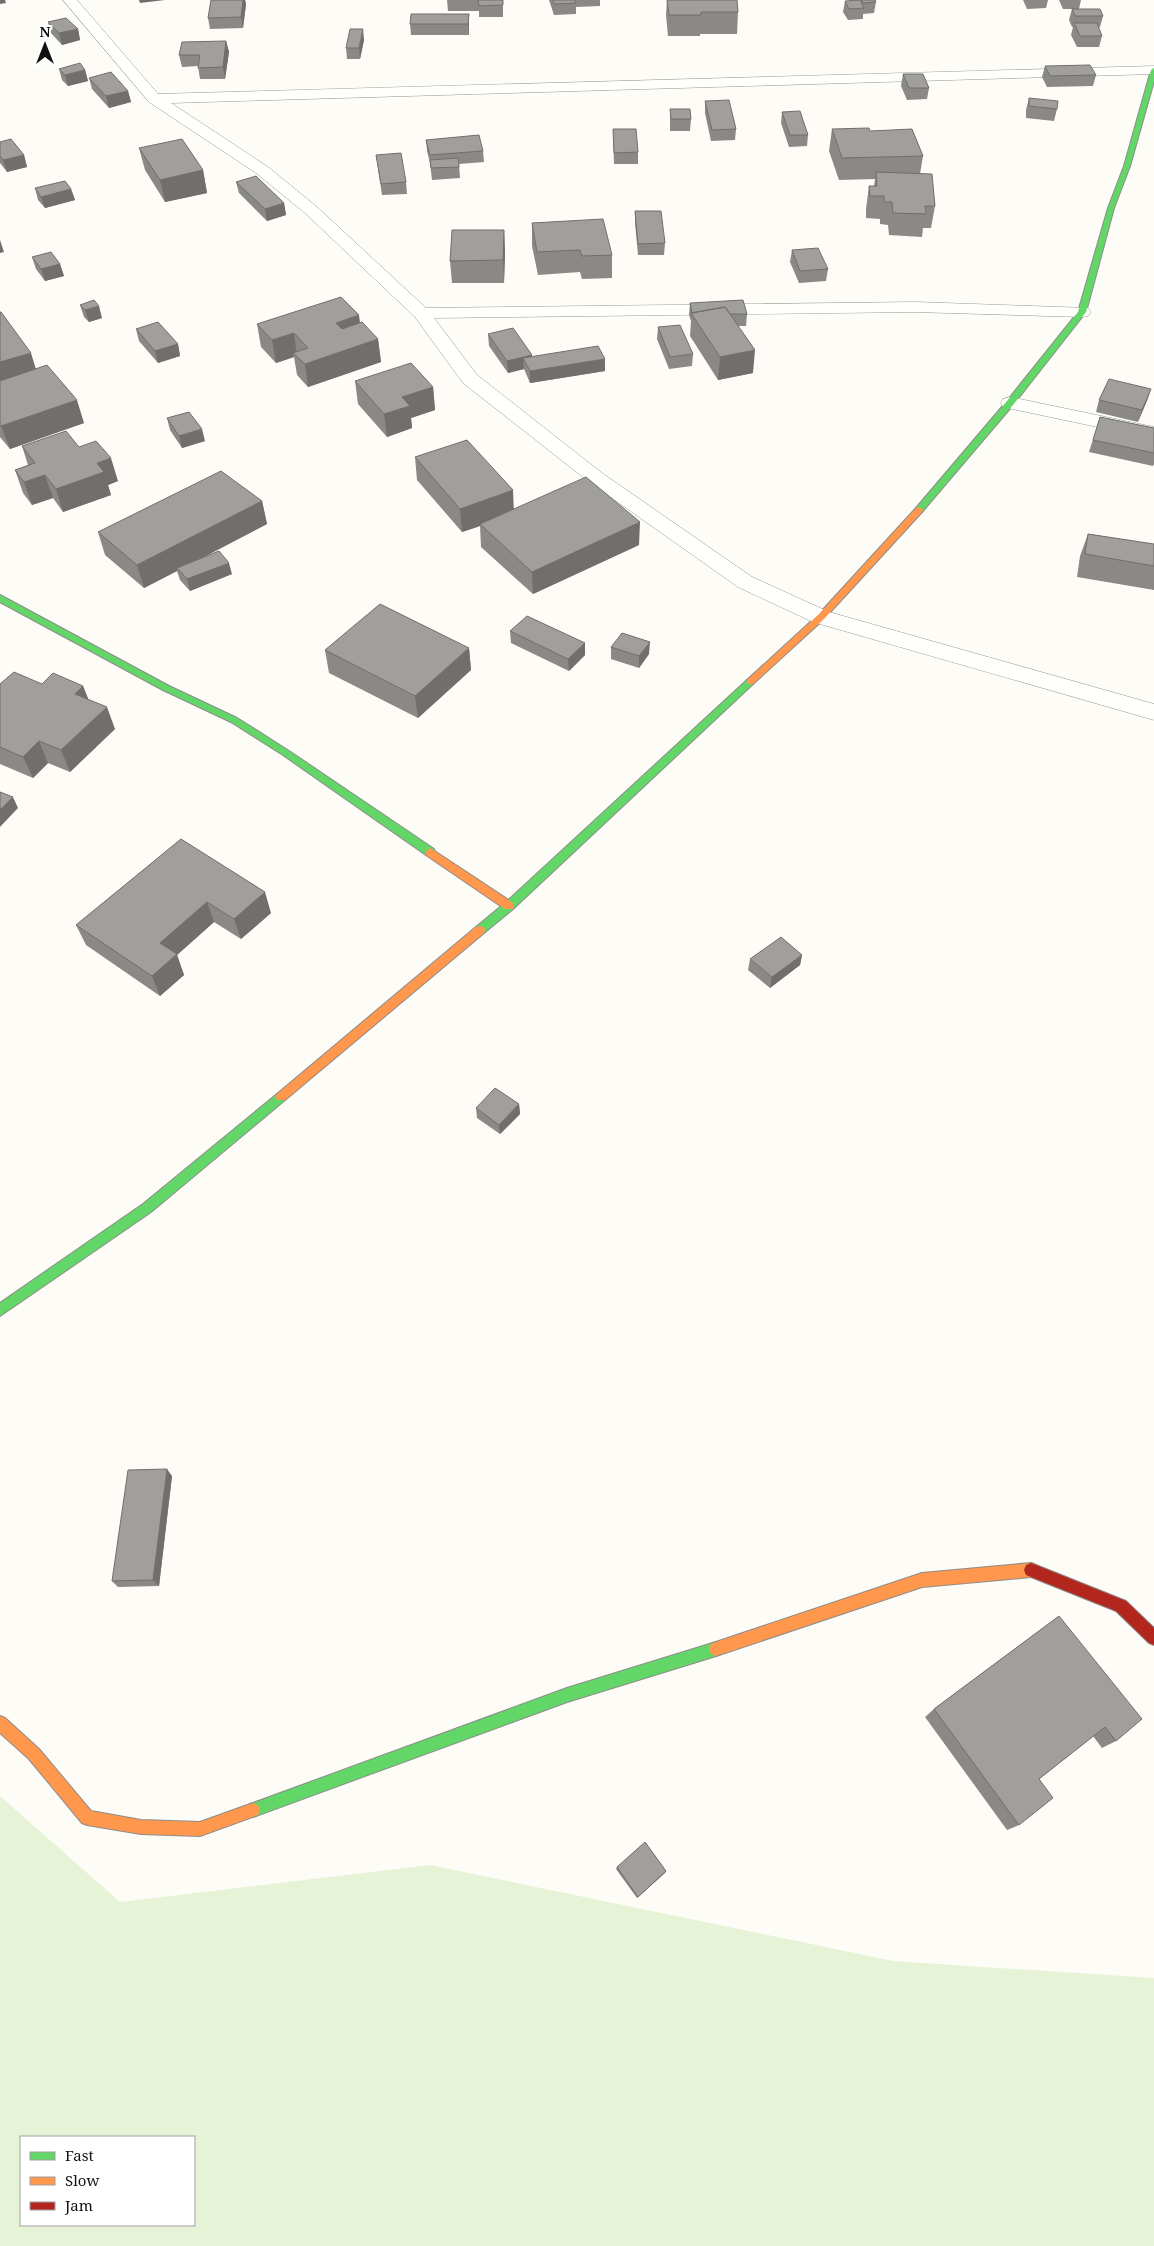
<svg xmlns="http://www.w3.org/2000/svg" width="1154" height="2246" font-family="'Noto Serif',serif">
<style>
.green{fill:#e7f3d7;fill-rule:evenodd}
.lines{fill:none;stroke-linecap:round;stroke-linejoin:round}
.street-casing{stroke:#979795;stroke-width:1}
.fast-casing{stroke:#8e8d8b;stroke-width:2}
.slow-casing{stroke:#8e8d8b;stroke-width:2}
.jam-casing{stroke:#8e8d8b;stroke-width:2}
.street{fill:#fffffe;fill-rule:evenodd}
.fast{fill:#63d668;fill-rule:evenodd}
.slow{fill:#ff974d;fill-rule:evenodd}
.jam{fill:#b3261e;fill-rule:evenodd}
.wall{fill:#8a8986}
.shaded-wall{fill:#716f6d}
.building{fill:#a19f9c;stroke:#716f6d}
</style>
<rect width="100%" height="100%" fill="#fdfcf7"/>
<path class="green" d="M0,1796L120,1902L430,1865L893,1961L1154,1978V2246H0ZM21,2137H194V2225H21Z"/>
<g class="lines">
<defs>
<path id="street" d="M63,0H77L158,94L1154,66V74L171,103L268,167L317,207L426,308L915,302L1088,308L1091,312L1088,316L1082,317L915,312L434,318L477,375L602,473L752,577L829,612L1154,704V720L813,622L738,587L588,481L463,383L415,317L305,213L256,173L149,102Z
M1010,397L1154,427V439L1003,407L1001,403L1003,399Z"/>
<path id="fast" d="M1154,68V81L1130,166L1114,208L1086,312L1013,405L922,512H916V508L1007,401L1078,312L1108,208L1124,166L1151,70Z
M0,595L169,686L237,718L289,751L434,849L435,852L434,855H426L283,755L231,722L163,690L0,602Z
M750,679L753,680V684L513,909L484,933H476L475,930L476,927L505,903L747,680Z
M281,1092L285,1094L287,1097L285,1100L151,1212L0,1316V1303L143,1204L277,1094Z
M716,1642L721,1644L723,1649L721,1654L716,1656L567,1702L253,1817L248,1815L246,1810L248,1805L253,1803L567,1688Z"/>
<path id="slow" d="M919,507L923,510L922,512L824,619L753,684H747V680L818,615L916,508Z
M430,848L513,903L514,906L513,909H505L426,855L425,852Z
M480,926L484,927L485,930L484,933L285,1100H277L275,1097L277,1094L476,927Z
M1031,1563L1036,1565L1038,1570L1036,1575L1031,1577L922,1587L716,1656L711,1654L709,1649L711,1644L716,1642L922,1573Z
M0,1716L5,1718L39,1749L91,1811L141,1820L200,1822L253,1803L258,1805L260,1810L258,1815L200,1836L141,1834L87,1825L82,1823L29,1759L0,1733Z"/>
<path id="jam" d="M1031,1563L1126,1601L1154,1628V1645L1149,1643L1116,1611L1026,1575L1024,1570L1026,1565Z"/>
</defs>
<use href="#street" class="street-casing"/>
<use href="#fast" class="fast-casing"/>
<use href="#slow" class="slow-casing"/>
<use href="#jam" class="jam-casing"/>
<use href="#street" class="street"/>
<use href="#fast" class="fast"/>
<use href="#slow" class="slow"/>
<use href="#jam" class="jam"/>
</g>
<path class="wall" d="M211,0H245L246,4L243,28L210,29L208,18Z
M447,0H503V17H479V11H448Z
M549,0H600V6L576,7V14L554,15Z
M667,0H737L738,12L737,34H700V36H668L666,15Z
M855,0H875L876,2L874,13L863,14V19L848,20L843,12L845,1H856Z
M1023,0H1048L1046,8L1027,9Z
M1059,0H1081L1079,9L1103,16L1100,27H1098L1102,36L1099,47H1077L1071,35L1073,27H1072L1069,20L1072,9H1063Z
M469,14V35H411L410,24Z
M48,22L78,29L80,40L62,45L51,33Z
M364,40L360,59H347L346,48Z
M226,41L229,52L225,79H200L198,66L182,67L179,55Z
M1045,66L1096,75L1093,86L1047,87L1042,77Z
M59,69L85,70L88,81L68,86L62,80Z
M903,74L929,88L927,99L907,100L901,86Z
M89,78L128,91L131,102L109,108L92,89Z
M1029,98L1057,109L1054,121L1026,118V110Z
M705,101L736,129L735,140L711,141L705,113Z
M670,109L691,119L690,131H670Z
M782,112L808,135L807,146L789,147L781,123Z
M613,129L638,152V164H614Z
M832,129L870,131L923,156L920,174L935,206L931,228H923L922,237L889,235L888,225L880,224V219L866,218V209L869,186H874L875,179L839,180L829,151Z
M426,140L483,151L484,162L459,164L460,178L432,180L430,163L427,151Z
M0,142L24,155L27,167L7,172L0,163Z
M139,148L203,170L207,193L165,202L145,170Z
M376,155L406,182L407,194L382,195Z
M236,182L284,203L286,215L267,221L239,193Z
M35,188L71,189L75,200L45,208L38,200Z
M635,211L665,243L664,255H638L635,223Z
M532,223L612,255V278L582,279L580,272L538,275L532,246Z
M504,230L505,253L504,283H452L450,261Z
M792,250L828,269L826,281L799,283L790,262Z
M32,257L60,264L64,276L45,281L36,269Z
M690,303L747,314L746,326H738L753,373L718,380L690,336L691,321L689,315Z
M80,305L102,318L89,322L84,317Z
M0,312L36,369L84,423L10,449L0,437Z
M360,323L378,339L381,362L308,387L297,375L294,357L276,363L261,347L257,324Z
M658,327L693,354L692,366L669,369L657,339Z
M136,329L178,344L180,356L158,363L139,341Z
M488,334L532,355V357L605,359V371L530,383L524,369L508,373L489,346Z
M355,381L433,387L435,410L411,418L412,428L387,437L358,404Z
M1151,389L1138,422L1096,412L1099,400Z
M1100,417L1154,428V464L1153,466L1089,452Z
M167,418L205,441L182,448L170,430Z
M22,446L79,447L118,481L108,485L111,495L63,512L53,498L32,505L23,493L15,470L28,465Z
M415,457L514,509L639,545L533,594L481,547L480,526L462,532L417,480Z
M262,501L267,524L202,558L232,574L190,591L180,580L177,571L144,588L105,555L98,532Z
M1088,534L1154,544V590L1077,577L1080,556Z
M510,631L585,643V655L569,671L511,643Z
M611,647L649,654L639,668L611,659Z
M469,648L471,670L418,718L329,673L325,650Z
M0,684H42L83,686L88,699L115,729L70,772L48,763L33,778L0,764Z
M181,839L271,913L241,939L214,922L177,955L184,975L160,996L86,945L76,925Z
M802,955L800,965L770,988L748,970L750,959Z
M519,1104L520,1114L500,1134L477,1118L476,1108Z
M172,1476L159,1586L118,1587L112,1581Z
M1059,1616L1116,1741L1102,1748L1093,1736L1039,1779L1019,1825L1007,1830L925,1717L934,1709Z
M617,1867L666,1871L637,1898L616,1869Z"/>
<path class="shaded-wall" d="M0,0H5L6,3L0,4Z
M139,0H165L140,3Z
M243,0H245L246,4L243,28L241,17Z
M469,14V35L468,24Z
M78,29L80,40L62,45L59,33Z
M363,29L364,40L360,59L359,48Z
M226,41L229,52L225,79L223,67Z
M85,70L88,81L68,86L65,75Z
M128,91L131,102L109,108L106,96Z
M24,155L27,167L7,172L3,160Z
M203,170L207,193L165,202L160,180Z
M71,189L75,200L45,208L41,197Z
M284,203L286,215L267,221L265,209Z
M504,230L505,253L504,283L503,260Z
M0,240L4,252L0,253Z
M60,264L64,276L45,281L41,269Z
M99,306L102,318L89,322L85,310Z
M359,315L362,338L340,345L336,323Z
M294,333L297,356L293,353L294,357L276,363L272,340Z
M378,339L381,362L308,387L305,364Z
M178,344L180,356L158,363L155,351Z
M755,350L753,373L718,380L720,357Z
M31,353L38,376L0,388V362Z
M532,355V367L523,358L524,369L508,373L507,361Z
M605,359V371L530,383V371Z
M433,387L435,410L411,418L412,428L387,437L384,414L402,397Z
M1151,389L1147,401L1138,422L1142,410Z
M77,400L84,423L10,449L1,426Z
M202,429L205,441L182,448L179,436Z
M111,458L118,481L108,485L111,495L63,512L56,489L97,463Z
M45,475L53,498L32,505L24,482Z
M513,490L514,513L480,524V526L462,532L460,509Z
M262,501L267,524L179,570L177,568V571L144,588L137,565Z
M640,522L639,545L533,594L532,572Z
M229,563L232,574L190,591L187,579Z
M650,642L649,654L639,668V656Z
M585,643V655L569,671L568,659Z
M469,648L471,670L418,718L415,696Z
M83,686L92,708L75,694Z
M107,707L115,729L70,772L61,750Z
M39,741L48,763L33,778L23,757Z
M13,797L18,808L0,827V810Z
M265,892L271,913L241,939L234,919Z
M207,902L214,922L177,955L184,975L160,996L152,976L160,943Z
M802,955L800,965L770,988L772,977Z
M519,1104L520,1114L500,1134L499,1125Z
M167,1469L172,1476L159,1586L153,1580Z
M666,1871L665,1873L637,1898L638,1897Z"/>
<path class="building" d="M211,0H243L241,17L208,18Z
M478,0H503V5L479,6Z
M553,0H575L576,3L554,4Z
M667,0H737L738,12H701V15H669Z
M860,0L864,8L849,9L845,1Z
M862,0H875L876,2L863,3Z
M1072,9H1100L1103,16H1075Z
M411,14H469L468,24H410Z
M66,18L78,29L59,33L48,22Z
M1074,23H1097L1102,36H1080Z
M350,29H363L359,48H346Z
M226,41L223,67L198,68L200,55H179L182,42Z
M80,63L85,70L65,75L59,69Z
M1090,65L1096,75L1050,76L1045,66Z
M111,72L128,91L106,96L89,78Z
M903,74H923L929,88H909Z
M1029,98L1058,101L1057,109L1029,106Z
M729,100L736,129L712,130L705,101Z
M670,109H690L691,119H671Z
M800,111L808,135H790L782,112Z
M869,128L870,131L912,129L923,156L842,158L832,129Z
M613,129H636L638,152L614,153Z
M479,135L483,151L430,155L426,140Z
M11,139L24,155L3,160L0,156V142Z
M182,139L203,170L160,180L139,148Z
M401,153L406,182L381,184L376,155Z
M458,158L459,167L431,168L430,160Z
M876,172L932,174L935,206H925L926,214L893,213L892,202H884V196H870L869,186H877Z
M256,176L284,203L265,209L236,182Z
M65,181L71,189L41,197L35,188Z
M635,211H661L665,243L638,244Z
M603,219L612,255L582,256L580,250L537,252L532,223Z
M452,230H504L503,260L450,261Z
M818,248L828,269L800,271L792,250Z
M51,252L60,264L41,269L32,257Z
M341,297L359,315L336,323L342,329L362,322L378,339L305,364L293,353L308,348L294,333L272,340L257,324Z
M94,300L99,306L85,310L80,305Z
M743,300L747,314H730L725,307L692,313L690,303Z
M725,307L755,350L720,357L691,313Z
M0,312H1L31,353L0,362Z
M158,322L178,344L155,351L136,329Z
M680,325L693,354L670,357L658,327Z
M513,328L532,355L507,361L488,334Z
M598,346L605,359L530,371L523,358Z
M411,363L433,387L402,397L410,406L384,414L355,381Z
M47,365L77,400L1,426L0,425V381Z
M1109,379L1151,389L1142,410L1099,400Z
M189,412L202,429L179,436L167,418Z
M1100,417L1154,428V453L1093,440Z
M66,431L79,447L96,441L111,458L97,463L104,472L56,489L45,475L24,482L15,470L35,463L22,446Z
M467,440L513,490L460,509L415,457Z
M221,471L262,501L137,565L98,532Z
M586,477L640,522L532,572L480,524Z
M1088,534L1154,544V566L1085,554Z
M219,551L229,563L187,579L177,568Z
M380,604L469,648L415,696L325,650Z
M527,616L585,643L568,659L510,631Z
M622,633L650,642L639,656L611,647Z
M14,672L42,684L53,673L83,686L75,694L107,707L61,750L39,741L23,757L0,747V684Z
M0,792L13,797L0,810Z
M181,839L265,892L234,919L207,902L160,943L177,954L152,976L76,925Z
M781,937L802,955L772,977L750,959Z
M495,1088L519,1104L499,1125L476,1108Z
M167,1469L153,1580L112,1581L128,1470Z
M1059,1616L1142,1719L1116,1741L1105,1727L1039,1779L1053,1798L1019,1825L934,1709Z
M645,1842L666,1871L638,1897L617,1867Z"/>
<rect x="20" y="2136" width="175" height="90" fill="#ffffff" stroke="#a0a0a0"/>
<rect x="30" y="2152" width="25" height="8" fill="#63d668" stroke="#a0a0a0"/>
<text x="65" y="2161" font-size="15" fill="#111111">Fast</text>
<rect x="30" y="2177" width="25" height="8" fill="#ff974d" stroke="#a0a0a0"/>
<text x="65" y="2186" font-size="15" fill="#111111">Slow</text>
<rect x="30" y="2202" width="25" height="8" fill="#b3261e" stroke="#a0a0a0"/>
<text x="65" y="2211" font-size="15" fill="#111111">Jam</text>
<g transform="translate(45 45)" stroke="#ffffff" stroke-width="4" paint-order="stroke">
<path d="M0-4L9 19L0 12L-9 19Z" fill="#111111"/>
<text y="-8" font-size="14" font-weight="bold" text-anchor="middle" fill="#111111">N</text>
</g>
</svg>
